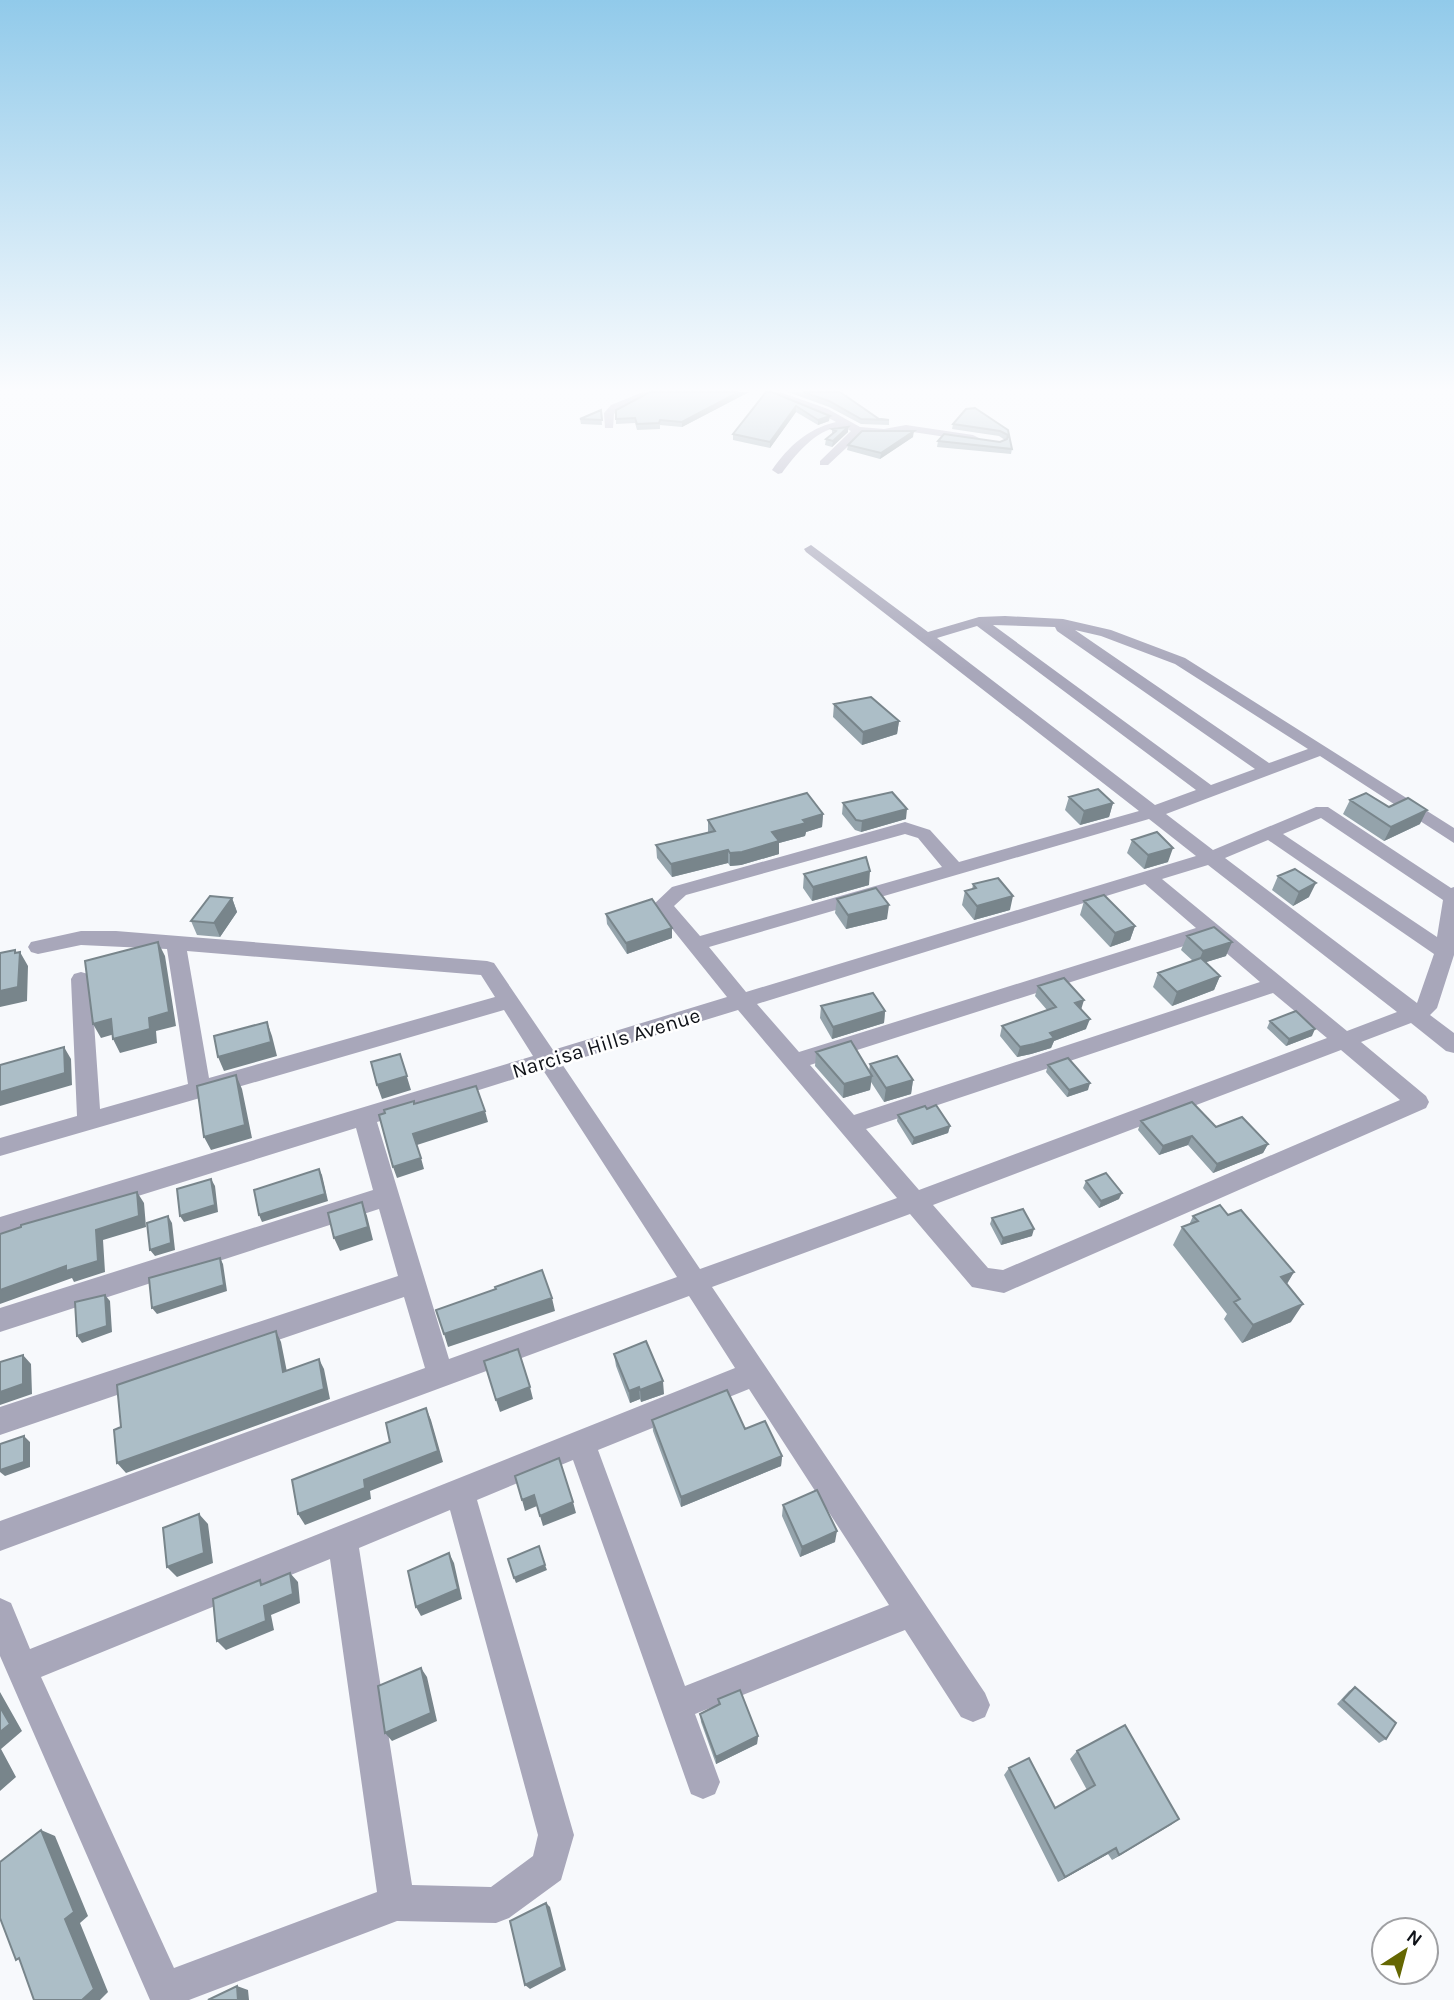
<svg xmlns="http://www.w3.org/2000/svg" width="1454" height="2000" font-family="Karla,sans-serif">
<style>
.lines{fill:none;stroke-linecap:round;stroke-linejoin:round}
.minor{fill:#a8a7ba;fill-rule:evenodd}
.wall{fill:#94a3ab}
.shaded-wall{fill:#78858b}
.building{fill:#acbec7;stroke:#78858b;stroke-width:2}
.labels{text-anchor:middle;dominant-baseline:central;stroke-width:5;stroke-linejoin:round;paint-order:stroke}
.street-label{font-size:21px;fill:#0f1218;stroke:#fff}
</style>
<rect width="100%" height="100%" fill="#f7f9fc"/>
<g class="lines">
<path class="minor" d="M643,392H657L619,409L614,414L613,428H605L604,413L611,405Z
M765,392H780L828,409L860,427L884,429L906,425L973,435L979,438L973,441L906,431L884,435L861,434L828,465H820V461L851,431C826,416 795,455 782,473L778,474L772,470C789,446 807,429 836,422L820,413Z
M811,545L928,632L979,617L1005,616L1063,619L1111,630L1185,658L1454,828V843L1320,756L1166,814L1213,850L1316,807H1328L1451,888L1454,887V955L1437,1008L1430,1015L1454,1033V1053L1446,1051L1411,1023L1361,1042L1426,1096L1429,1102L1426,1108L1004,1293L972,1287L910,1214L712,1287L985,1693L990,1705L985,1717L973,1722L961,1717L905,1630L695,1714L720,1782L715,1794L703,1799L691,1794L573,1460L477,1500L574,1835L561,1880L509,1918L496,1923L397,1921L189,2000H150L0,1656V1598L11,1603L30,1649L735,1368L689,1296L0,1551V1521L425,1368L404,1297L0,1435V1407L398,1276L379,1209L0,1332V1308L373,1190L356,1128L0,1239V1217L533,1056L504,1010L0,1156V1138L77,1116L71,979L74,974L81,972L88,974L91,979L100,1109L188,1084L167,949L81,945L38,954L31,952L28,947L31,942L81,931H116L487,961L494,963L553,1050L727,997L653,905L672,887L905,822L930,830L959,862L1139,811L806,552L804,549ZM993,625L1055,627L1057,631L1255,769L1211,785ZM977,626L1196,790L1155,805L937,638ZM1075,630L1101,636L1175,664L1308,749L1269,763ZM1321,818L1443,900L1437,937L1283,834ZM1149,819L1196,856L746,992L709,947ZM905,834L918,838L942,867L700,936L674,906L686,895ZM1268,840L1434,954L1417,1003L1225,858ZM1208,865L1397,1012L1347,1031L1162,879ZM1145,884L1196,928L799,1052L757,1004ZM1209,938L1260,982L854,1115L810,1065ZM187,951L481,975L495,997L209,1078ZM1273,993L1327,1038L919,1190L866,1129ZM738,1010L897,1198L700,1269L562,1064ZM1341,1050L1400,1100L1003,1270L988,1268L933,1205ZM543,1070L677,1277L449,1359L377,1122ZM749,1389L889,1605L685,1686L598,1450ZM450,1510L538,1835L533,1856L491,1887L412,1885L359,1548ZM330,1559L377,1892L174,1968L41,1677Z"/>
</g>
<path class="wall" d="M650,392H749L682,427L660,425V429L637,430L635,423L616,424V419Z
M766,392L829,421L818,425L796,412L770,448L733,440V434Z
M788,392H840L879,419L889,420V425L861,424L829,407Z
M601,410L602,425L581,424L580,419Z
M953,424L1008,430L1012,449L1011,454L937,447L938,441L1000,442L1005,440L999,436L952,429Z
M832,429L848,432L832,447L825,445L826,439L832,434Z
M913,437L880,459L847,450L848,445Z
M834,704L899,721L897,734L862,745L833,717Z
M1069,797L1113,803L1109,817L1080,825L1065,810Z
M1350,800L1389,807L1420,824L1384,841L1343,814Z
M843,803L906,819L861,832L855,830L842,814Z
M823,814L822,827L806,832L805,836L779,843V854L741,865L730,866L728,863L672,877L657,858L656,845L708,833V820Z
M1132,840L1168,862L1144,869L1127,853Z
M804,874L869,885L812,901L803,888Z
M1278,876L1309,897L1293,906L1272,890Z
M973,884L1010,910L974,920L962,905L965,891L972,890Z
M232,898L237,912L220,937L197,935L191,921Z
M837,899L887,919L846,929L835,913Z
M1084,901L1135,926L1130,940L1110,947L1080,915Z
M606,914L672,938L627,954L607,924Z
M1187,936L1226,956L1206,962L1220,976L1214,990L1172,1006L1153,987L1158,973L1193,961L1181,950Z
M1038,986L1081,1009L1086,1029L1054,1041L1051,1048L1031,1054L1017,1057L1000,1036L1002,1026L1047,1010L1035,996Z
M821,1006L885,1011L884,1023L832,1039L820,1018Z
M1270,1021L1312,1036L1286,1046L1267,1028Z
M816,1052L869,1072L870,1064L913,1080L911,1094L884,1102L871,1082L870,1090L843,1098L815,1066Z
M1048,1065L1088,1090L1067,1097L1046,1072Z
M927,1109L950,1126L948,1133L912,1145L897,1121L898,1115Z
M1141,1121L1216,1127L1268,1144L1263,1153L1213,1173L1188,1145L1159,1155L1138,1130Z
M1086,1181L1119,1199L1099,1208L1083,1188Z
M1228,1215L1294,1272L1287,1284L1291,1322L1242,1343L1224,1319L1227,1314L1173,1245L1182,1227L1189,1225L1193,1216Z
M992,1218L1032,1236L1001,1245L990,1224Z
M614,1354L664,1394L641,1402L640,1399L630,1403L616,1366Z
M652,1420L745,1429L782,1456L781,1466L681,1507L653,1431Z
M783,1505L835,1542L800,1557L782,1516Z
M1355,1687L1386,1739L1379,1743L1337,1704L1349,1691Z
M718,1699L758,1736L757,1744L716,1764L701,1722L700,1714L718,1704Z
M1077,1751L1179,1819L1112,1860L1108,1854L1058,1882L1004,1775L1009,1768L1055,1808L1087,1790L1070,1759Z"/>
<path class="shaded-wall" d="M739,392H749L682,427V422Z
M796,406V412L770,448V442Z
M830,416L829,421L818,425V420Z
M848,427V432L832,447L833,441Z
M914,431L913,437L880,459L881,453Z
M899,721L897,734L862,745L863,732Z
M1113,803L1109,817L1080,825L1084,811Z
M907,809L906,819L861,832L862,821Z
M1427,810L1420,824L1384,841L1391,827Z
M823,814L822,827L806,832L805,836L779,843V854L741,865L730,866V853L772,832L803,820Z
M1173,848L1168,862L1144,869L1148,855Z
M728,850V863L672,877L671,864Z
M870,871L869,885L812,901L813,887Z
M1316,883L1309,897L1293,906L1299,892Z
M1013,896L1010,910L974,920L977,906Z
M232,898L237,912L220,937L214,923Z
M889,905L887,919L846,929L848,915Z
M1135,926L1130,940L1110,947L1115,933Z
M672,928V938L627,954L626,943Z
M158,942L165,956L176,1026L156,1031L157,1043L120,1053L113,1039L149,1018Z
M1232,942L1226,956L1197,965L1203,951Z
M15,950L20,957V952L28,966L27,1001L0,1007V991L15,953Z
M1220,976L1214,990L1172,1006L1177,992Z
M1084,1000L1081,1010L1075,1003Z
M885,1011L884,1023L832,1039L833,1027Z
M111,1019L118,1033L101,1038L93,1024Z
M1090,1019L1086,1029L1054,1041L1051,1048L1031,1054L1017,1057L1020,1047L1050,1033Z
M267,1022L272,1036L277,1056L224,1071L218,1057Z
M1315,1029L1312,1036L1286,1046L1289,1039Z
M64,1047L71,1059L72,1085L0,1106V1092Z
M400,1054L411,1090L382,1099L377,1085Z
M236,1075L242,1089L252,1138L211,1150L204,1137Z
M872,1076L870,1090L843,1098L844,1084Z
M913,1080L911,1094L884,1102L886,1088Z
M1090,1083L1088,1090L1067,1097L1069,1090Z
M485,1111L488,1122L417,1145L413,1134Z
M950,1126L948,1133L912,1145L914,1138Z
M1192,1136L1188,1145L1159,1155L1163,1146Z
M1268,1144L1263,1153L1213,1173L1217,1164Z
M421,1158L424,1169L397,1178L393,1167Z
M319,1169L322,1175L328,1201L262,1222L259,1215Z
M211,1179L215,1186L218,1212L184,1222L180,1216Z
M137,1192L144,1203L146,1227L103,1240L105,1272L74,1282L72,1278L0,1304V1290L96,1230Z
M1122,1193L1119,1199L1099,1208L1101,1201Z
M362,1202L367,1216L373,1240L340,1251L334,1238Z
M168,1216L172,1223L175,1250L155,1256L150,1250Z
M1034,1229L1032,1236L1001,1245L1003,1238Z
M220,1258L223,1264L227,1291L157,1314L152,1308Z
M1294,1272L1283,1290L1281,1277Z
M105,1295L110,1301L112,1332L82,1343L77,1336Z
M552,1298L555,1311L448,1347L444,1334Z
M1303,1304L1291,1322L1242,1343L1253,1325Z
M276,1331L281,1342L289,1382L283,1372Z
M23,1355L31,1364L32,1394L0,1405V1392Z
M319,1359L324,1369L330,1399L126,1473L117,1463Z
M663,1381L664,1394L641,1402L640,1390Z
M530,1387L533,1399L500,1412L496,1400Z
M639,1387L640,1399L630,1403L629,1391Z
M426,1408L431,1420L443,1462L370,1491L371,1499L305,1525L298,1514L364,1480Z
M24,1436L30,1442V1467L5,1476L0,1472V1470Z
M782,1456L781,1466L681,1507V1497Z
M534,1495L537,1506L525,1511L522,1500Z
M573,1502L576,1513L543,1526L540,1516Z
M199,1514L208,1524L213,1563L177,1577L167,1567Z
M837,1531L835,1542L800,1557L802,1547Z
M449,1553L454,1563L462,1599L421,1616L416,1607Z
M545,1565L547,1570L516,1583L514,1578Z
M290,1573L298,1582L300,1603L271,1615L274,1630L226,1650L217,1641L264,1606Z
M421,1668L427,1677L437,1721L392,1741L385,1733Z
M0,1692L22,1731L1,1749L16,1777L0,1791Z
M758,1736L757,1744L716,1764V1757Z
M1179,1819L1171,1825L1112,1860L1119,1855Z
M41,1830L55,1836L88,1916L80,1923L108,1992L100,2000H82L65,1919Z
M1116,1848L1108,1854L1058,1882L1065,1877Z
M546,1903L550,1907L566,1970L530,1989L525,1985Z
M237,1986L248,1990L249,2000H238Z"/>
<path class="building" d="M650,392H739L682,422L660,420L659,423L637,424L635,418L616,419V410Z
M766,392H772L830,416L818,420L796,406L770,442L733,434Z
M803,392H840L879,419L889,420L861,419L829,401Z
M975,408L1008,430L1012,449L938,441L944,434L1000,442L1007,439L1008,435L1000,431L953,424L966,409Z
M601,410L602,420L580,419Z
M848,427L833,441L826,439L836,431L832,429Z
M862,431H914L881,453L848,445Z
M871,697L899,721L863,732L834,704Z
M1098,789L1113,803L1084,811L1069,797Z
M892,792L907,809L862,821L856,820L843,803Z
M807,793L823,814L803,820L806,823L772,832L779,841L742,852L730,853L728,850L671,864L656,845L715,831L708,820Z
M1366,793L1389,807L1408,798L1427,810L1391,827L1350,800Z
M1157,832L1173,848L1148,855L1132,840Z
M866,857L870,871L813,887L804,874Z
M1295,869L1316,883L1299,892L1278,876Z
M998,878L1013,896L977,906L965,891L976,888L973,884Z
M876,888L889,905L848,915L837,899Z
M1104,895L1135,926L1115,933L1084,901Z
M210,896L232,898L214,923L191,921Z
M652,899L672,928L626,943L606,914Z
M1214,927L1232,942L1203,951L1187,936Z
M158,942L169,1012L149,1018L150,1029L113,1039L111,1019L93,1024L85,961Z
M15,950V953L20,952L18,987L0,991V953Z
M1201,958L1220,976L1177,992L1158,973Z
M1064,978L1084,1000L1075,1003L1090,1019L1050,1033L1054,1038L1034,1044L1020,1047L1002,1026L1056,1007L1038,986Z
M873,993L885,1011L833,1027L821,1006Z
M1296,1011L1315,1029L1289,1039L1270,1021Z
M267,1022L271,1042L218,1057L214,1036Z
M851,1041L872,1076L844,1084L816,1052Z
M64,1047L65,1073L0,1092V1065Z
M400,1054L407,1076L377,1085L371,1062Z
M897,1056L913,1080L886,1088L870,1064Z
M1068,1058L1090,1083L1069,1090L1048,1065Z
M236,1075L245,1125L204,1137L197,1086Z
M476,1086L485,1111L413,1134L421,1158L393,1167L379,1115L385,1113L384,1110L414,1101V1104Z
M1192,1102L1216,1127L1242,1117L1268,1144L1217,1164L1192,1136L1163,1146L1141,1121Z
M936,1105L950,1126L914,1138L898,1115L925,1106L927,1109Z
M319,1169L325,1194L259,1215L254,1190Z
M1106,1173L1122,1193L1101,1201L1086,1181Z
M211,1179L215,1205L180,1216L177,1189Z
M137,1192L139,1216L96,1230L98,1261L66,1271V1266L0,1290V1234L21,1227V1225Z
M362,1202L368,1227L334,1238L328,1213Z
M1220,1205L1228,1215L1241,1210L1294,1272L1281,1277L1303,1304L1253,1325L1234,1302L1240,1299L1182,1227L1198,1221L1193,1216Z
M1023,1209L1034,1229L1003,1238L992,1218Z
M168,1216L171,1243L150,1250L147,1223Z
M220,1258L224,1285L152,1308L149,1278Z
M542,1270L552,1298L444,1334L436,1310L496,1289L495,1287Z
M105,1295L107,1326L77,1336L75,1302Z
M276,1331L283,1372L319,1359L324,1389L117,1463L114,1430L121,1427L117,1385Z
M646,1341L663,1381L640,1390L639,1387L629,1391L614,1354Z
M518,1349L530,1387L496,1400L484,1361Z
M23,1355V1384L0,1392V1362Z
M727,1390L745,1429L765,1421L782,1456L681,1497L652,1420Z
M426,1408L438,1451L364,1480L365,1488L298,1514L292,1480L390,1442L386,1423Z
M24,1436V1462L0,1470V1444Z
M559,1458L573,1502L540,1516L534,1495L522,1500L515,1476Z
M817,1490L837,1531L802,1547L783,1505Z
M199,1514L204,1553L167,1567L163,1528Z
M539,1546L545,1565L514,1578L508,1559Z
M449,1553L458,1589L416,1607L408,1571Z
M290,1573L293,1594L264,1606L266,1621L217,1641L213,1599L260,1580L261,1585Z
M421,1668L431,1713L385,1733L378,1686Z
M1355,1687L1396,1723L1386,1739L1343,1700Z
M740,1690L758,1736L716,1757L700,1714L720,1704L718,1699Z
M0,1707L10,1724L0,1732Z
M1125,1725L1179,1819L1119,1855L1116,1848L1065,1877L1009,1768L1029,1758L1055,1808L1095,1785L1077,1751Z
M41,1830L74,1912L65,1919L94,1989L82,2000H34L19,1958L16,1960L0,1918V1862Z
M546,1903L562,1967L525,1985L510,1921Z
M237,1986L238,2000H208Z"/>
<linearGradient id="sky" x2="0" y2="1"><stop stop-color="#91caea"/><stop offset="0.58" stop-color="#fbfcfe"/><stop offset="1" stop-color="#fbfcfe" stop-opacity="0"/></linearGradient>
<rect width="1454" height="672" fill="url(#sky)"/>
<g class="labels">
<g class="street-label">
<text transform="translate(606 1043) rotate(-17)">Narcisa Hills Avenue</text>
</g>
</g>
<g transform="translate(1405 1951) rotate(36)"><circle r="33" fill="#ffffff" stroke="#9fa0a3" stroke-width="2"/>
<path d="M0-5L12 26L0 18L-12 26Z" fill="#656702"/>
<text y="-10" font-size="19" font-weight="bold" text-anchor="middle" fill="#0f1218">N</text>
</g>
</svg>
